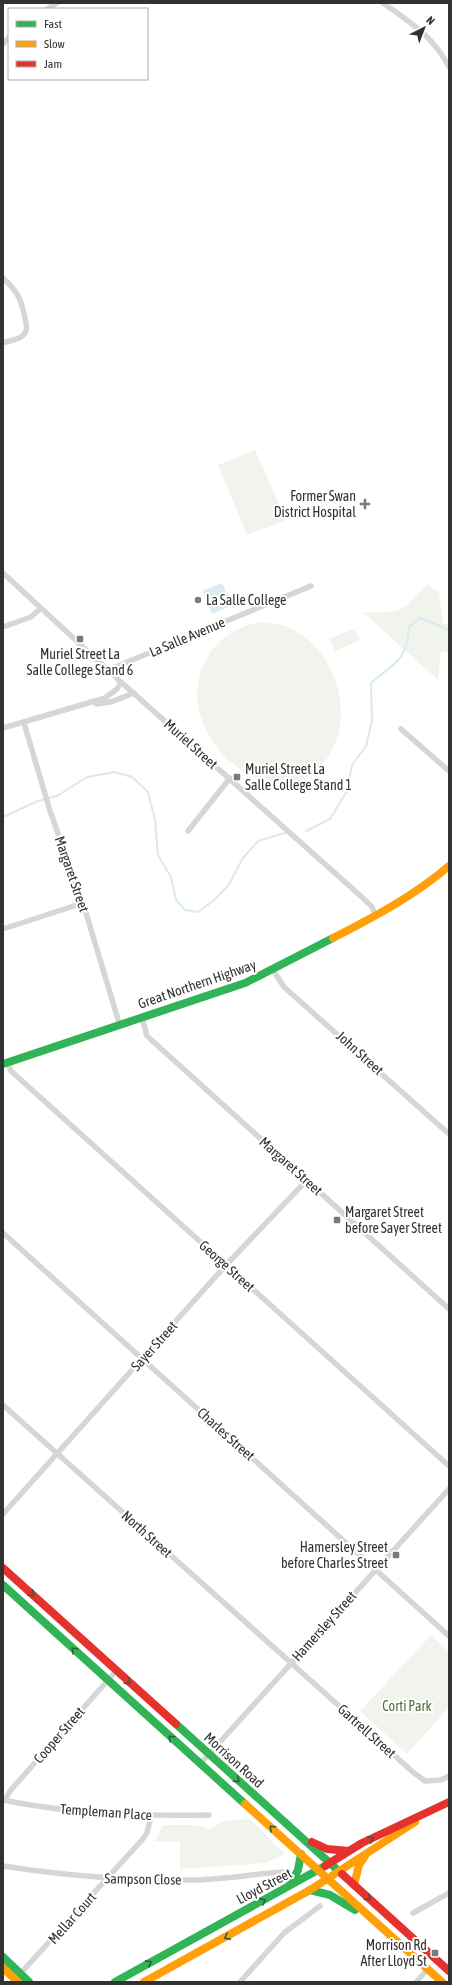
<svg xmlns="http://www.w3.org/2000/svg" width="452" height="1985" font-family="'Asap Condensed',sans-serif">
<style>
.green{fill:#f1f3ed}
.water{fill:#dbe9f0}
.lines{fill:none;stroke-linecap:round;stroke-linejoin:round}
.stream{stroke:#dbe9f0;stroke-width:2}
.street{stroke:#d6d6d6;stroke-width:5.5}
.fast{stroke:#30b455;stroke-width:8}
.slow{stroke:#ff9f0a;stroke-width:8}
.jam{stroke:#e5322d;stroke-width:8}
.oneway{stroke:#31603e}
.poi-dot{fill:#7a7a7a;stroke:#fff;stroke-width:1.5}
.labels{text-anchor:middle;dominant-baseline:central;stroke-width:4;stroke-linejoin:round;paint-order:stroke}
.poi-label{font-size:14px;fill:#323232;stroke:#fff;text-anchor:end}
.street-label{font-size:14px;fill:#323232;stroke:#fff}
.park-label{font-size:14px;fill:#576b41;stroke:#fff}
</style>
<rect width="100%" height="100%" fill="#fff"/>
<path class="green" d="M255,450L286,520L247,535L218,465Z
M427,584L439,592L443,624H449V652L441,651L438,680L363,612C402,614 401,612 427,584Z
M259,622C268,623 278,623 286,626C331,645 353,703 334,746C292,838 165,741 205,662C216,639 235,628 259,622Z
M354,629L360,640L335,651L329,639Z
M431,1635L449,1652V1707L407,1754L360,1711Z
M250,1819L285,1854L265,1863L180,1869V1842L155,1841L163,1825H195L211,1829L223,1821Z"/>
<path class="water" d="M222,583L232,605L212,614L203,591Z"/>
<g class="lines">
<path class="stream" d="M3,817L38,801L57,796L87,777L115,772L132,777L148,792L155,820L158,855L171,877L176,900L185,910L198,912L213,901L228,886L243,858L258,841L285,833
M306,831L330,819L347,791L352,765L366,746L372,721L371,683C396,661 406,663 409,627L420,618L449,630"/>
<path class="street" d="M383,3C409,21 434,37 449,67
M47,9L57,3
M3,44L9,37
M3,278C18,292 21,299 25,318C26,322 28,329 25,333C21,340 10,340 3,343
M3,573L121,682L364,899L372,907L376,916
M3,627L31,617L41,608
M108,670L311,586
M96,704L111,702L134,693
M24,723L50,811L83,903L120,1026
M3,728L105,698L117,689L121,682
M401,729L449,771
M188,831L230,778
M3,929L83,903
M273,970L284,987L449,1134
M142,1018L147,1036L449,1309
M8,1063L11,1071L449,1466
M3,1233L449,1636
M3,1405L414,1773L425,1781L441,1780L449,1776
M3,1514L226,1265L307,1180
M200,1764L449,1489
M3,1800C71,1814 140,1816 209,1815
M5,1800L10,1791L116,1671
M3,1866C67,1876 130,1881 195,1880C224,1879 254,1874 283,1872
M413,1913L449,1893
M19,1975L142,1840L147,1833L151,1816
M240,1982L284,1933L320,1906
M416,1982L428,1969"/>
<path class="fast" d="M3,1064L245,983L333,938
M3,1585L245,1804
M176,1724L342,1874
M290,1884L298,1870L301,1854
M310,1890L330,1895L355,1910
M3,1957L29,1982
M115,1982L325,1866"/>
<path class="slow" d="M333,938C374,917 414,896 449,866
M245,1804L442,1982
M354,1885L359,1865L365,1856
M3,1968L18,1982
M144,1982L310,1890L415,1822"/>
<path class="jam" d="M3,1568L176,1724
M312,1842L327,1849L349,1851
M325,1866L362,1843L449,1802
M342,1874L449,1971"/>
</g>
<defs><path id="oneway-chevron" d="M-2-3.5L2.5 0L-2 3.5" fill="none" stroke-width="1.6" stroke-linecap="round" stroke-linejoin="round"/></defs>
<g class="oneway">
<use href="#oneway-chevron" transform="translate(32 1594) rotate(42)"/>
<use href="#oneway-chevron" transform="translate(74 1650) rotate(-137)"/>
<use href="#oneway-chevron" transform="translate(128 1682) rotate(42)"/>
<use href="#oneway-chevron" transform="translate(171 1738) rotate(-138)"/>
<use href="#oneway-chevron" transform="translate(237 1780) rotate(42)"/>
<use href="#oneway-chevron" transform="translate(272 1828) rotate(-138)"/>
<use href="#oneway-chevron" transform="translate(371 1839) rotate(-28)"/>
<use href="#oneway-chevron" transform="translate(368 1898) rotate(42)"/>
<use href="#oneway-chevron" transform="translate(263 1901) rotate(-29)"/>
<use href="#oneway-chevron" transform="translate(227 1937) rotate(152)"/>
<use href="#oneway-chevron" transform="translate(149 1963) rotate(-29)"/>
</g>
<g class="poi-dot">
<path d="M363 498h4v4h4v4h-4v4h-4v-4h-4v-4h4z"/>
<circle cx="198" cy="600" r="4"/>
<rect x="76" y="635" width="8" height="8" rx="2"/>
<rect x="233" y="773" width="8" height="8" rx="2"/>
<rect x="333" y="1216" width="8" height="8" rx="2"/>
<rect x="392" y="1551" width="8" height="8" rx="2"/>
<rect x="431" y="1949" width="8" height="8" rx="2"/>
</g>
<g class="labels">
<g class="poi-label">
<text x="356" y="496">Former Swan<tspan x="356" dy="16">District Hospital</tspan></text>
<text x="206" y="600" text-anchor="start">La Salle College</text>
<text x="80" y="654" text-anchor="middle">Muriel Street La<tspan x="80" dy="16">Salle College Stand 6</tspan></text>
<text x="245" y="769" text-anchor="start">Muriel Street La<tspan x="245" dy="16">Salle College Stand 1</tspan></text>
<text x="345" y="1212" text-anchor="start">Margaret Street<tspan x="345" dy="16">before Sayer Street</tspan></text>
<text x="388" y="1547">Hamersley Street<tspan x="388" dy="16">before Charles Street</tspan></text>
<text x="427" y="1945">Morrison Rd<tspan x="427" dy="16">After Lloyd St</tspan></text>
</g>
<g class="street-label">
<text transform="translate(187 637) rotate(-23)">La Salle Avenue</text>
<text transform="translate(191 744) rotate(42)">Muriel Street</text>
<text transform="translate(72 874) rotate(71)">Margaret Street</text>
<text transform="translate(197 984) rotate(-19)">Great Northern Highway</text>
<text transform="translate(360 1053) rotate(42)">John Street</text>
<text transform="translate(291 1166) rotate(42)">Margaret Street</text>
<text transform="translate(227 1266) rotate(42)">George Street</text>
<text transform="translate(154 1346) rotate(-48)">Sayer Street</text>
<text transform="translate(226 1434) rotate(42)">Charles Street</text>
<text transform="translate(147 1534) rotate(42)">North Street</text>
<text transform="translate(324 1626) rotate(-48)">Hamersley Street</text>
<text transform="translate(367 1731) rotate(42)">Gartrell Street</text>
<text transform="translate(59 1735) rotate(-49)">Cooper Street</text>
<text transform="translate(234 1760) rotate(42)">Morrison Road</text>
<text transform="translate(106 1812) rotate(4)">Templeman Place</text>
<text transform="translate(143 1879) rotate(1)">Sampson Close</text>
<text transform="translate(264 1886) rotate(-28)">Lloyd Street</text>
<text transform="translate(72 1918) rotate(-48)">Mellar Court</text>
</g>
<g class="park-label">
<text x="407" y="1706">Corti Park</text>
</g>
</g>
<rect width="452" height="1985" fill="none" stroke="#323232" stroke-width="8"/>
<rect x="8" y="8" width="140" height="72" fill="#ffffff" stroke="#adadad"/>
<rect x="16" y="21" width="20" height="6" fill="#30b455" stroke="#adadad"/>
<text x="44" y="28" font-size="12" fill="#323232">Fast</text>
<rect x="16" y="41" width="20" height="6" fill="#ff9f0a" stroke="#adadad"/>
<text x="44" y="48" font-size="12" fill="#323232">Slow</text>
<rect x="16" y="61" width="20" height="6" fill="#e5322d" stroke="#adadad"/>
<text x="44" y="68" font-size="12" fill="#323232">Jam</text>
<g transform="translate(424 28) rotate(42)" stroke="#ffffff" stroke-width="3" paint-order="stroke">
<path d="M0-3L7 15L0 10L-7 15Z" fill="#323232"/>
<text y="-6" font-size="11" font-weight="bold" text-anchor="middle" fill="#323232">N</text>
</g>
</svg>
